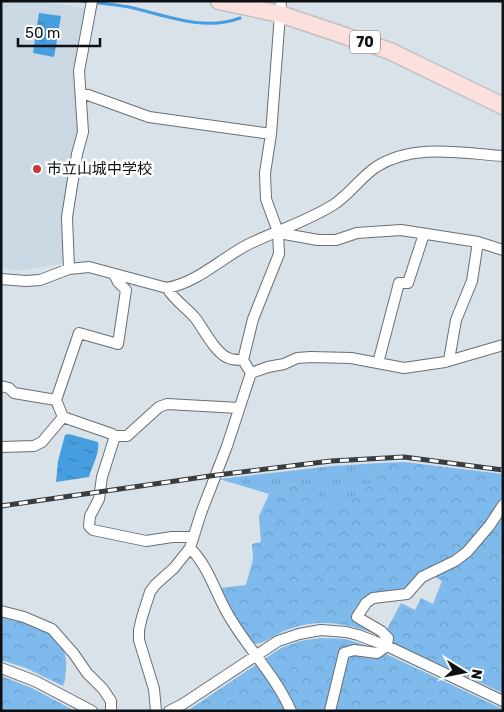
<svg xmlns="http://www.w3.org/2000/svg" width="504" height="712" font-family="Rubik,'Noto Sans JP',sans-serif">
<style>
.built{fill:#cad8e4}
.grass{fill:url(#grass-tufts)}
.forest{fill:url(#forest-crowns)}
.water{fill:url(#water-ripples)}
.lines{fill:none;stroke-linecap:round;stroke-linejoin:round}
.stream{stroke:#469ddf;stroke-width:3}
.street-casing{stroke:#686f75;stroke-width:12}
.primary-casing{stroke:#c0c1c2;stroke-width:19}
.street{stroke:#fff;stroke-width:10}
.primary{stroke:#fbe0dd;stroke-width:16}
.rail-casing{stroke:#393d40;stroke-width:5}
.rail{stroke:#fff;stroke-width:3;stroke-dasharray:9;stroke-linecap:butt}
.poi-dot{fill:#c83939;stroke:#fff;stroke-width:2}
.labels{text-anchor:middle;dominant-baseline:central;stroke-width:5;stroke-linejoin:round;paint-order:stroke}
.shield{fill:#fff;stroke:#56585a;stroke-width:1}
.shield-label{font-size:14px;font-weight:bold;fill:#0e1113}
.poi-label{font-size:15px;fill:#0e1113;stroke:#fff;text-anchor:start}
</style>
<defs>
<pattern id="grass-tufts" width="24" height="20" patternUnits="userSpaceOnUse" patternTransform="scale(1.25)"><rect width="24" height="20" fill="#7ebaec"/><path d="M3 7l-1-3M5 7V3M7 7l1-3M15 17l-1-3M17 17v-4M19 17l1-3" fill="none" stroke="#6c9fca"/></pattern>
<pattern id="forest-crowns" width="20" height="18" patternUnits="userSpaceOnUse" patternTransform="scale(1.25)"><rect width="20" height="18" fill="#7ebaec"/><path d="M2 6a3 3 0 1 1 6 0M12 15a3 3 0 1 1 6 0" fill="none" stroke="#6c9fca"/></pattern>
<pattern id="water-ripples" width="26" height="14" patternUnits="userSpaceOnUse" patternTransform="scale(1.25)"><rect width="26" height="14" fill="#469ddf"/><path d="M2 4q2-2 4 0t4 0M15 11q2-2 4 0t4 0" fill="none" stroke="#397fb4"/></pattern>
</defs>
<rect width="100%" height="100%" fill="#dae2e9"/>
<path class="built" d="M1,1H39L85,8L73,72L79,134L65,263L18,271L1,268Z"/>
<path class="grass" d="M380,463L368,487L341,505L326,507L296,483L269,494L219,479L332,466Z"/>
<path class="forest" d="M404,462L503,474V501L472,544L405,592L378,594L354,619L382,637C349,623 319,617 284,631C276,634 268,641 260,643C257,644 252,643 249,642L219,588L246,585L253,559L252,544L261,542L259,516L269,494L296,483L313,486L326,507L341,504L368,487L380,463Z
M503,509V693L395,644L386,631L401,603L415,610L421,598L433,604L442,581L432,575L456,563Z
M1,615C29,620 70,633 66,668C65,674 66,681 63,686L26,668L1,660Z
M321,638L345,639L356,642L384,653L503,709V711H187L281,648L300,641Z
M1,676L32,688L75,711H1Z"/>
<path class="water" d="M39,13L61,16L54,57L33,53Z
M69,434L98,442C100,453 92,466 89,477L56,482L58,461L65,435Z"/>
<g class="lines">
<path class="stream" d="M82,1C97,3 113,4 129,7C165,15 203,32 240,18"/>
<defs>
<path id="street" d="M81,93L88,95L149,117L271,134
M279,233L318,240H336L357,233L401,230L478,242L503,250
M69,269L67,217L77,154L83,132L79,71L92,1
M1,279L26,281L40,280L69,269L89,267L167,288C198,282 219,260 247,245C275,231 306,222 333,205C349,195 360,178 376,167C413,143 461,153 503,156
M167,288C175,301 187,308 196,319C204,330 217,356 231,359C235,360 240,360 243,360
M449,360L456,320L472,281L478,242
M378,363L399,283H408L424,234
M251,373L268,367L284,364L297,358L311,357L351,358L404,368L445,362L503,345
M1,386L9,388L14,393L56,400L63,417L112,434L115,436H127L159,407L167,404L239,408
M56,400L79,333L118,344L126,290L118,282L114,274
M115,436L102,477L99,499L90,516L89,526L93,530L146,541L172,537H193
M1,447L34,446L42,442L63,417
M190,548C211,569 216,597 232,621C251,652 276,677 291,711
M1,611L24,617L52,629L74,654L87,673L103,689L111,701V711
M1,668L35,681L92,711
M156,711L154,689L139,640V630L142,617L150,592L155,585L174,568L190,548L201,513L227,446L251,373L243,360L253,319L279,254L278,232L266,199L265,173L271,134L281,1
M169,711L183,704L278,641L299,634L321,630L346,632L358,635L387,646L503,701
M330,711L344,653L354,650L377,653L387,646L388,638L381,631L357,617L366,603L373,598L407,594L422,577L455,561L467,552L490,525L503,505"/>
<path id="primary" d="M219,1L280,14L390,51L503,106"/>
</defs>
<use href="#street" class="street-casing"/>
<use href="#primary" class="primary-casing"/>
<use href="#street" class="street"/>
<use href="#primary" class="primary"/>
<defs>
<path id="rail" d="M1,506L217,475L331,461L404,457L503,470"/>
</defs>
<use href="#rail" class="rail-casing"/>
<use href="#rail" class="rail"/>
</g>
<circle class="poi-dot" cx="37" cy="169" r="5"/>
<g class="labels">
<rect class="shield" x="350" y="30.5" width="30" height="23" rx="4"/>
<g class="shield-label">
<text x="365" y="42">70</text>
</g>
<g class="poi-label">
<text x="47" y="169">市立山城中学校</text>
</g>
</g>
<rect width="504" height="712" fill="none" stroke="#0e1113" stroke-width="5"/>
<g transform="translate(464 672) rotate(100)" stroke="#ffffff" stroke-width="4" paint-order="stroke">
<path d="M0-4L9 19L0 12L-9 19Z" fill="#0e1113"/>
<text y="-8" font-size="14" font-weight="bold" text-anchor="middle" fill="#0e1113">N</text>
</g>
<path d="M18 38v8h82v-8" fill="none" stroke="#0e1113" stroke-width="2.5"/>
<text x="25" y="38" font-size="15" fill="#0e1113" stroke="#ffffff" stroke-width="4" paint-order="stroke">50 m</text>
</svg>
